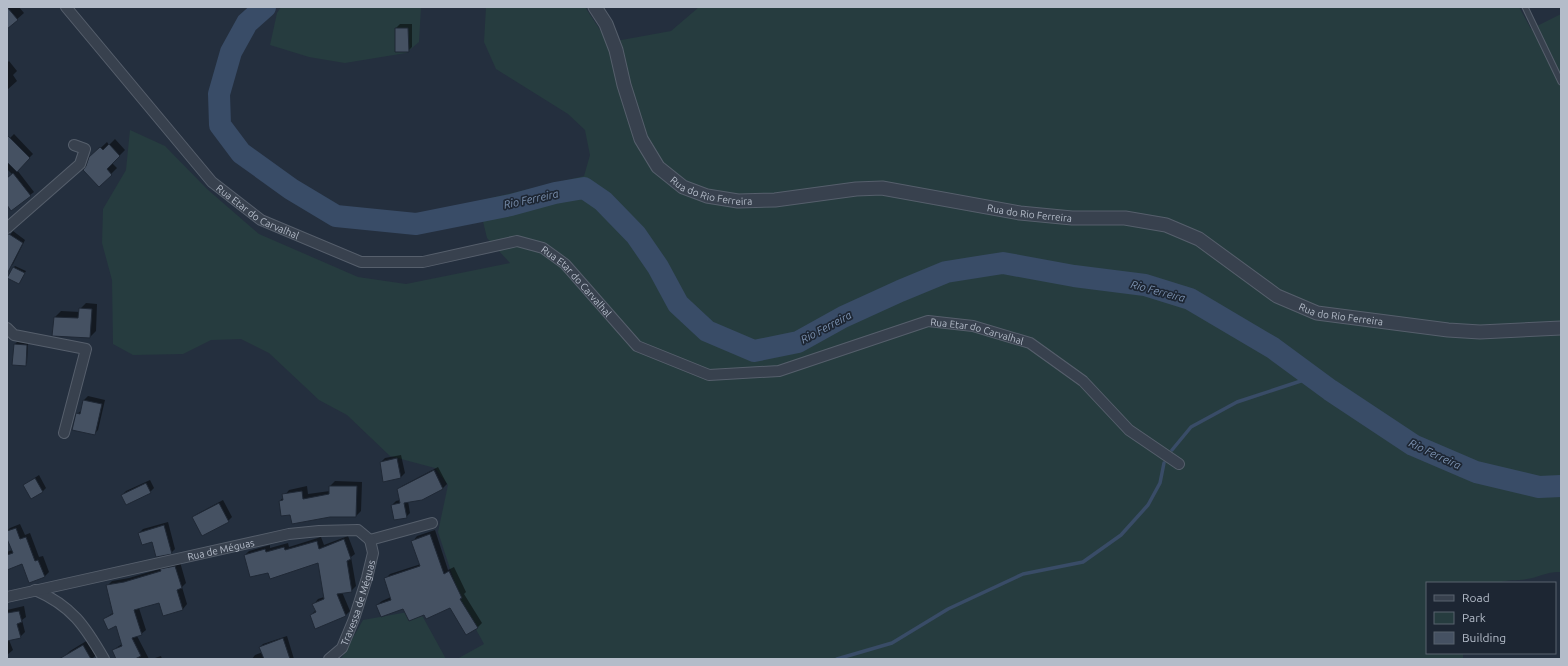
<svg xmlns="http://www.w3.org/2000/svg" width="1568" height="666" font-family="Ubuntu,sans-serif">
<style>
.green{fill:#263c3f}
.shadow{fill:#0007}
.lines{fill:none;stroke-linecap:round;stroke-linejoin:round}
.stream{stroke:#394c67;stroke-width:3.5}
.river{stroke:#394c67;stroke-width:22}
.building{fill:#455162;stroke:#1f2835}
.service-casing{stroke:#565f6c;stroke-width:7}
.minor-casing{stroke:#565f6c;stroke-width:12}
.tertiary-casing{stroke:#565f6c;stroke-width:15}
.service{stroke:#38414e;stroke-width:5}
.minor{stroke:#38414e;stroke-width:10}
.tertiary{stroke:#38414e;stroke-width:13}
.labels{text-anchor:middle;dominant-baseline:central;stroke-width:3.5;stroke-linejoin:round;paint-order:stroke}
.street-label{font-size:10px;fill:#b4bcc9;stroke:#1d2633}
.water-label{font-size:11px;font-style:italic;fill:#7c92b1;stroke:#1d2633}
</style>
<rect width="100%" height="100%" fill="#242f3e"/>
<path class="green" d="M281,7H421L419,42L406,53L345,63L309,57L270,45L277,13Z
M486,7H585L604,36L616,41L671,31L699,7H1519L1531,29L1561,14V572C1549,571 1539,577 1527,579C1517,581 1509,579 1499,583H1427V653H1463V659H457L484,644L461,602L438,532L448,485L435,468L390,456L347,415L319,400L269,353L241,339L211,340L183,354L133,355L113,344L112,280L102,243L103,209L126,170L130,130L165,146L207,189L259,234L358,277L406,284L510,263L487,238L478,201L584,176L590,155L585,130L568,114L496,69L484,42Z
M419,610L446,659H341L363,620Z"/>
<path class="shadow" d="M7,7H19L24,13L7,28Z
M400,24H412V47L408,51L396,28Z
M9,61L17,71L13,75L17,81L7,90V63Z
M14,134L33,154L17,170L34,192L30,195L7,204V178L12,174L7,169V141Z
M115,139L125,150L112,163L117,168L99,186L90,158L107,142L109,145Z
M13,231L25,240L13,264L10,267L7,266V239Z
M15,266L26,271L19,283L13,268Z
M86,303L97,304L96,331L90,337L55,317L61,311L80,312V309Z
M17,342L28,343L27,363L25,365L14,364L15,344Z
M88,396L105,400L98,430L94,434L77,414L82,410L84,400Z
M401,455L405,473L401,477L381,462L385,458Z
M438,467L447,484L443,488L422,499L408,501L410,513L406,517L392,505L396,501L400,500L398,490L402,486Z
M39,475L46,488L43,491L24,485Z
M150,480L154,488L150,492L122,495L126,491Z
M335,481L362,482L361,511L356,516L291,513L280,501L289,490L307,486L308,494L330,491V486Z
M223,500L232,517L228,521L193,518L197,514Z
M168,522L175,549L171,553L139,533L143,529Z
M20,524L25,535L30,533L39,557L43,556L49,572L44,577L23,564L7,569V552L12,550L7,536V531L10,528Z
M435,530L448,570L454,567L466,592L464,594L482,623L477,628L450,607L425,613L403,608L377,605L382,601L391,597L385,579L390,574L421,564L413,541L417,536Z
M348,536L355,554L351,557L356,586L351,591L342,592L350,611L346,615L316,627L311,615L316,610L314,604L318,599L324,597L319,562L268,571L245,555L249,551L270,545V548L288,543L289,547L321,537L324,545Z
M180,562L186,583L182,587L187,604L183,609L164,615L160,602L139,608L146,630L141,634L137,636L149,659H117L113,650L122,644L117,625L104,619L114,612L107,586L112,581L129,578L163,568L166,565Z
M24,606L26,617L22,620L25,632L20,637L9,640L13,650L7,655V610Z
M287,636L294,659H252L255,655L263,652L260,647L263,644Z
M88,640L97,654L92,659H66L64,657L70,651Z
M161,656L162,659H152Z"/>
<g class="lines">
<path class="stream" d="M1172,450L1191,427L1237,402L1313,377
M837,659L892,643L948,609L1023,574L1083,562L1121,535L1148,505L1160,483L1164,463"/>
<path class="river" d="M265,7L247,23L231,52L219,94L220,125L241,153L291,189L336,216L416,224L511,205L555,193L584,188L603,201L636,235L658,267L678,304L707,331L754,351L798,342L843,317L900,291L946,272L1003,263L1074,276L1145,285L1190,299L1273,348L1330,390L1413,445L1476,472L1539,487L1561,486"/>
</g>
<path class="building" d="M7,7L18,20L7,29Z
M395,28H408L409,52H395Z
M7,135L30,158L17,172L7,162Z
M109,144L120,156L107,169L112,175L99,187L83,170L86,166L89,157L100,147L103,150Z
M13,173L31,196L11,211L7,205V178Z
M7,234H9L23,243L7,274Z
M13,267L25,273L19,284L7,278Z
M79,308L92,309L90,338L52,336L54,317L78,318Z
M14,344L27,345L26,366L12,365Z
M83,400L102,404L95,435L72,430L76,413L80,414Z
M397,458L401,478L383,482L380,462Z
M434,470L443,489L422,500L404,503L407,518L394,520L391,505L400,503L397,489Z
M35,478L43,492L31,499L23,485Z
M146,483L151,493L126,505L121,495Z
M329,486H357L356,517H330L292,524L290,515L281,516L279,501L283,500L282,494L302,491L303,499L329,494Z
M219,503L229,522L202,536L192,517Z
M164,525L172,554L156,557L152,542L142,545L138,533Z
M16,528L20,539L26,537L35,561L38,560L45,577L29,583L22,564L7,570V555L13,553L7,539V531Z
M430,534L444,574L449,571L462,598L460,599L478,628L466,635L450,608L426,619L424,615L409,621L403,609L381,617L376,605L391,600L384,578L420,566L411,541Z
M344,539L351,559L347,561L352,592L337,594L346,616L315,629L310,615L316,612L312,604L324,599L318,563L270,579L268,573L250,577L244,555L265,549L266,552L284,547L285,550L317,541L319,549Z
M175,566L182,588L177,590L183,610L163,616L159,603L134,610L142,635L132,638L141,656L135,659H116L112,650L122,646L116,626L108,630L103,619L113,614L106,585L124,582L161,571L160,569Z
M19,611L22,622L17,624L21,638L7,641V613Z
M283,638L290,659H264L259,647Z
M83,645L91,659H59Z"/>
<g class="lines">
<defs>
<path id="service" d="M1525,7L1561,82"/>
<g id="minor">
<path id="s1" d="M66,7L212,182L261,220L361,262H423L517,241L543,248L565,264L637,346L709,375L779,371L928,321L973,326L1030,343L1083,381L1129,430L1179,464"/>
<path d="M7,228L80,164L85,149L74,145"/>
<path d="M7,328L14,335L86,349L64,433"/>
<path d="M370,540L432,523"/>
<path d="M35,590C72,606 85,626 104,659"/>
<path id="s2" d="M7,597L289,534L319,531L358,530L370,540"/>
<path id="s3" d="M329,659L342,648L354,619L367,578L373,553L370,540"/>
</g>
<g id="tertiary">
<path id="s4" d="M595,7L606,24L616,50L624,85L641,139L658,167L683,187L707,196L738,201L775,200L856,189L882,188L1020,213L1072,218H1125L1166,225L1199,239L1277,296L1317,313L1448,330L1480,332L1561,328"/>
</g>
</defs>
<use href="#service" class="service-casing"/>
<use href="#minor" class="minor-casing"/>
<use href="#tertiary" class="tertiary-casing"/>
<use href="#service" class="service"/>
<use href="#minor" class="minor"/>
<use href="#tertiary" class="tertiary"/>
</g>
<g class="labels">
<g class="street-label">
<text stroke="none"><textPath href="#s4" startOffset="234">Rua do Rio Ferreira</textPath></text>
<text stroke="none"><textPath href="#s1" startOffset="283">Rua Etar do Carvalhal</textPath></text>
<text stroke="none"><textPath href="#s4" startOffset="557">Rua do Rio Ferreira</textPath></text>
<text stroke="none"><textPath href="#s1" startOffset="631">Rua Etar do Carvalhal</textPath></text>
<text stroke="none"><textPath href="#s4" startOffset="894">Rua do Rio Ferreira</textPath></text>
<text stroke="none"><textPath href="#s1" startOffset="1075">Rua Etar do Carvalhal</textPath></text>
<text stroke="none"><textPath href="#s2" startOffset="219">Rua de Méguas</textPath></text>
<text stroke="none"><textPath href="#s3" startOffset="65">Travessa de Méguas</textPath></text>
</g>
<g class="water-label">
<text transform="translate(531 199) rotate(-12)">Rio Ferreira</text>
<text transform="translate(1158 291) rotate(15)">Rio Ferreira</text>
<text transform="translate(826 327) rotate(-28)">Rio Ferreira</text>
<text transform="translate(1435 454) rotate(25)">Rio Ferreira</text>
</g>
</g>
<rect width="1568" height="666" fill="none" stroke="#b4bcc9" stroke-width="16"/>
<rect x="1426" y="582" width="130" height="72" fill="#1d2633" stroke="#59626f"/>
<rect x="1434" y="595" width="20" height="6" fill="#38414e" stroke="#59626f"/>
<text x="1462" y="602" font-size="12" fill="#b4bcc9">Road</text>
<rect x="1434" y="612" width="20" height="12" fill="#263c3f" stroke="#59626f"/>
<text x="1462" y="622" font-size="12" fill="#b4bcc9">Park</text>
<rect x="1434" y="632" width="20" height="12" fill="#455162" stroke="#59626f"/>
<text x="1462" y="642" font-size="12" fill="#b4bcc9">Building</text>
</svg>
